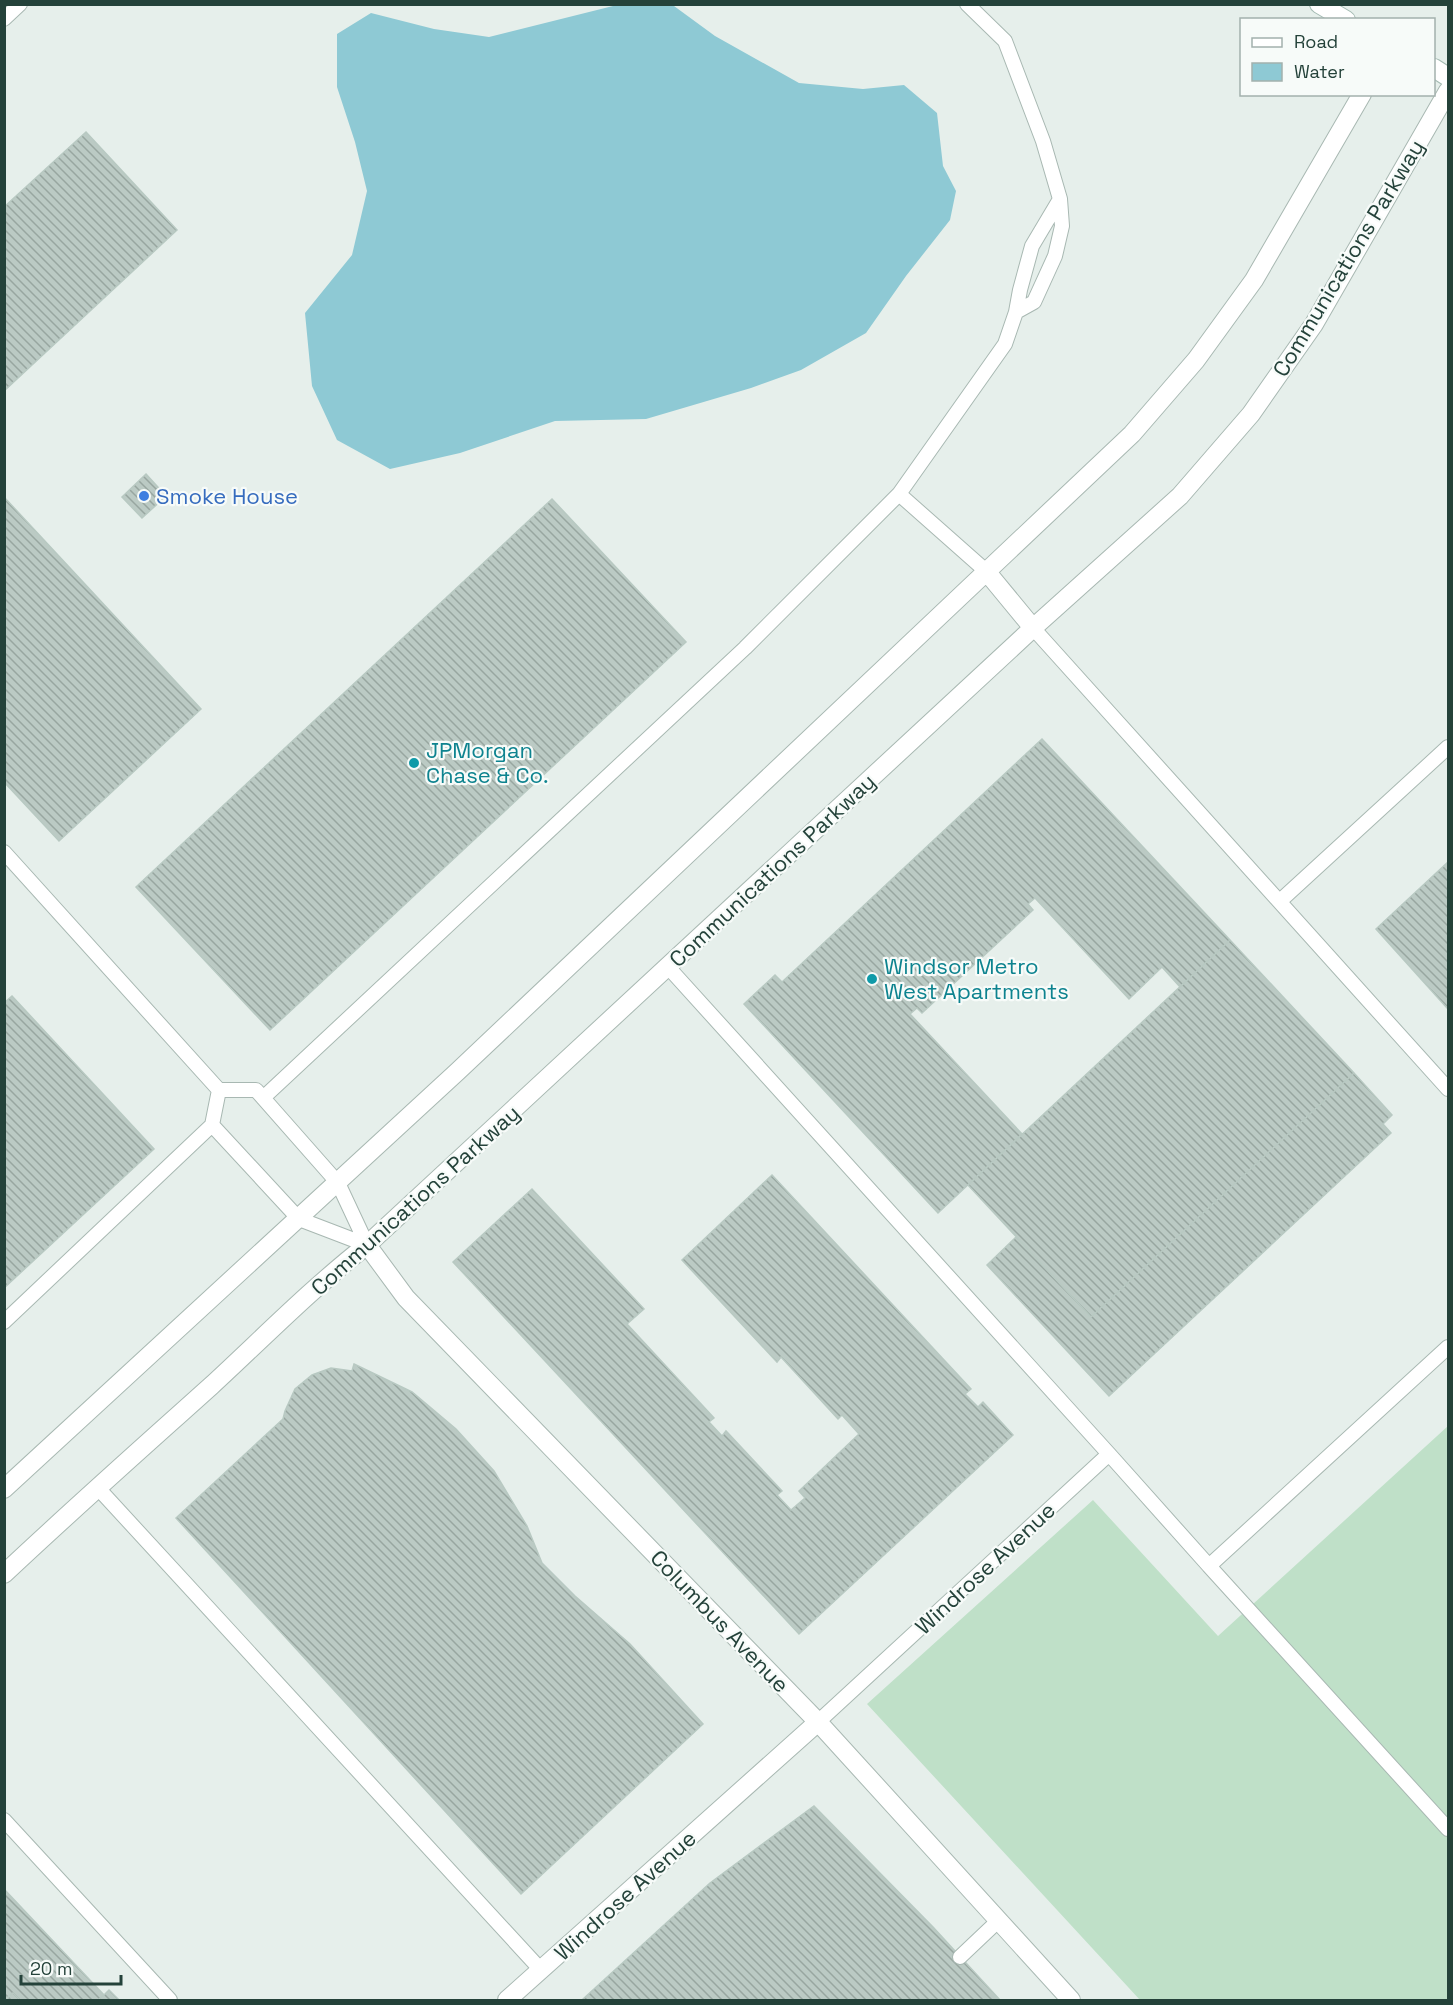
<svg xmlns="http://www.w3.org/2000/svg" width="1453" height="2005" font-family="'Space Grotesk',sans-serif">
<style>
.grass{fill:#bfe0c8}
.water{fill:#8ec9d4}
.building{fill:url(#building-back-hatch);stroke:#b8c9c2;stroke-width:1.5}
.lines{fill:none;stroke-linecap:round;stroke-linejoin:round}
.service-casing{stroke:#a8b8b2;stroke-width:16}
.minor-casing{stroke:#a8b8b2;stroke-width:20}
.tertiary-casing{stroke:#a8b8b2;stroke-width:20}
.secondary-casing{stroke:#a4bbb3;stroke-width:20}
.service{stroke:#fff;stroke-width:14}
.minor{stroke:#fff;stroke-width:18}
.tertiary{stroke:#fff;stroke-width:18}
.secondary{stroke:#fff;stroke-width:18}
.shop-dot{fill:#3f7fe0;stroke:#f7fbf9;stroke-width:2}
.culture-dot{fill:#0f9aa8;stroke:#f7fbf9;stroke-width:2}
.labels{text-anchor:middle;dominant-baseline:central;stroke-width:4.5;stroke-linejoin:round;paint-order:stroke}
.street-label{font-size:22px;fill:#24423a;stroke:#f7fbf9}
.shop-label{font-size:22px;fill:#366cbe;stroke:#f7fbf9;text-anchor:start}
.culture-label{font-size:22px;fill:#0d838f;stroke:#f7fbf9;text-anchor:start}
</style>
<defs>
<pattern id="building-back-hatch" width="6" height="6" patternUnits="userSpaceOnUse" patternTransform="scale(1.5)"><rect width="6" height="6" fill="#bbcac4"/><path d="M-1 5l2 2M0 0l6 6M5-1l2 2" fill="none" stroke="#98a6a0"/></pattern>
</defs>
<rect width="100%" height="100%" fill="#e6efeb"/>
<path class="grass" d="M1448,1426V2000H1140L867,1704L1093,1500L1218,1636Z"/>
<path class="water" d="M666,4L674,6L715,36L799,83L863,89L904,85L937,113L943,166L956,191L950,220L906,276L866,333L801,370L751,388L646,419L555,421L460,453L390,469L337,440L312,386L305,313L352,255L367,191L355,142L337,87V34L371,13L434,29L489,37L617,5Z"/>
<path class="building" d="M86,132L177,230L4,391V207Z
M146,474L166,496L142,518L122,497Z
M4,497L201,709L59,841L4,782Z
M552,499L686,642L270,1030L136,887Z
M1042,739L1230,940L1180,987L1162,967L1129,999L1035,898L1028,904L1033,910L922,1013L917,1008L910,1014L1022,1134L938,1213L744,1004L775,975L782,982Z
M1448,862V1009L1376,929Z
M1230,940L1354,1073L1091,1317L968,1185Z
M12,996L154,1149L4,1288V1003Z
M1354,1073L1392,1115L1383,1124L1391,1133L1109,1396L987,1265L1016,1237L1091,1317Z
M772,1175L971,1389L965,1394L978,1407L983,1402L1013,1435L799,1634L453,1262L532,1189L644,1309L627,1324L714,1418L709,1422L722,1436L726,1431L782,1491L777,1495L791,1510L805,1498L799,1491L859,1434L842,1415L838,1419L781,1357L777,1362L682,1260Z
M354,1364L412,1392L456,1429L494,1471L527,1526L542,1563L575,1596L630,1644L703,1724L521,1894L176,1518L283,1419L285,1411L295,1389L312,1375L331,1368L352,1371Z
M814,1806L933,1927L1000,2000H582L710,1883Z
M4,1889L104,1995L98,2000H20L13,1993L4,2000Z
M109,1990L119,2000H98L104,1995Z
M13,1993L20,2000H5Z"/>
<g class="lines">
<defs>
<path id="service" d="M967,4L1005,41L1043,141L1060,199L1062,226L1055,256L1034,302L1016,312
M4,19L20,4
M899,494L1005,344L1016,312L1020,290L1032,246L1060,199
M1033,628L1448,1089
M4,852L219,1090H256L338,1183L367,1245
M1280,901L1448,747
M668,967L1109,1454
M219,1090L212,1125L299,1219L367,1245
M263,1098L745,648L899,494L986,571
M4,1322L212,1125
M97,1487L541,1970
M1209,1566L1448,1829
M818,1722L1109,1454L1209,1566L1448,1347
M4,1820L170,2000
M960,1957L998,1921"/>
<path id="minor" d="M367,1245L406,1298L818,1722L1071,2000
M507,2000L818,1722"/>
<path id="tertiary" d="M986,571L1033,628
M4,1489L457,1072L1132,434L1196,360L1254,280L1362,94
M4,1574C72,1510 142,1448 211,1386C263,1338 312,1288 367,1245L1033,628L1180,496L1251,414L1314,324L1448,91"/>
<path id="secondary" d="M1319,4L1346,20
M1434,68L1448,77"/>
</defs>
<use href="#service" class="service-casing"/>
<use href="#minor" class="minor-casing"/>
<use href="#tertiary" class="tertiary-casing"/>
<use href="#secondary" class="secondary-casing"/>
<use href="#service" class="service"/>
<use href="#minor" class="minor"/>
<use href="#tertiary" class="tertiary"/>
<use href="#secondary" class="secondary"/>
</g>
<circle class="shop-dot" cx="144" cy="496" r="6"/>
<g class="culture-dot">
<circle cx="414" cy="763" r="6"/>
<circle cx="872" cy="979" r="6"/>
</g>
<g class="labels">
<g class="street-label">
<text transform="translate(1348 258) rotate(-59)">Communications Parkway</text>
<text transform="translate(772 870) rotate(-43)">Communications Parkway</text>
<text transform="translate(415 1200) rotate(-42)">Communications Parkway</text>
<text transform="translate(985 1568) rotate(-43)">Windrose Avenue</text>
<text transform="translate(720 1621) rotate(46)">Columbus Avenue</text>
<text transform="translate(625 1895) rotate(-42)">Windrose Avenue</text>
</g>
<g class="shop-label">
<text x="156" y="496">Smoke House</text>
</g>
<g class="culture-label">
<text x="426" y="750">JPMorgan<tspan x="426" dy="25">Chase &amp; Co.</tspan></text>
<text x="884" y="966">Windsor Metro<tspan x="884" dy="25">West Apartments</tspan></text>
</g>
</g>
<rect width="1453" height="2005" fill="none" stroke="#24423a" stroke-width="12"/>
<rect x="1240" y="18" width="195" height="78" fill="#f7fbf9" stroke="#a3b1ad" stroke-width="1.5"/>
<rect x="1252" y="38" width="30" height="9" fill="#ffffff" stroke="#a3b1ad" stroke-width="1.5"/>
<text x="1294" y="48" font-size="18" fill="#24423a">Road</text>
<rect x="1252" y="63" width="30" height="18" fill="#8ec9d4" stroke="#a3b1ad" stroke-width="1.5"/>
<text x="1294" y="78" font-size="18" fill="#24423a">Water</text>
<path d="M21 1975v9h100v-9" fill="none" stroke="#24423a" stroke-width="3"/>
<text x="30" y="1975" font-size="18" fill="#24423a" stroke="#f7fbf9" stroke-width="4.5" paint-order="stroke">20 m</text>
</svg>
